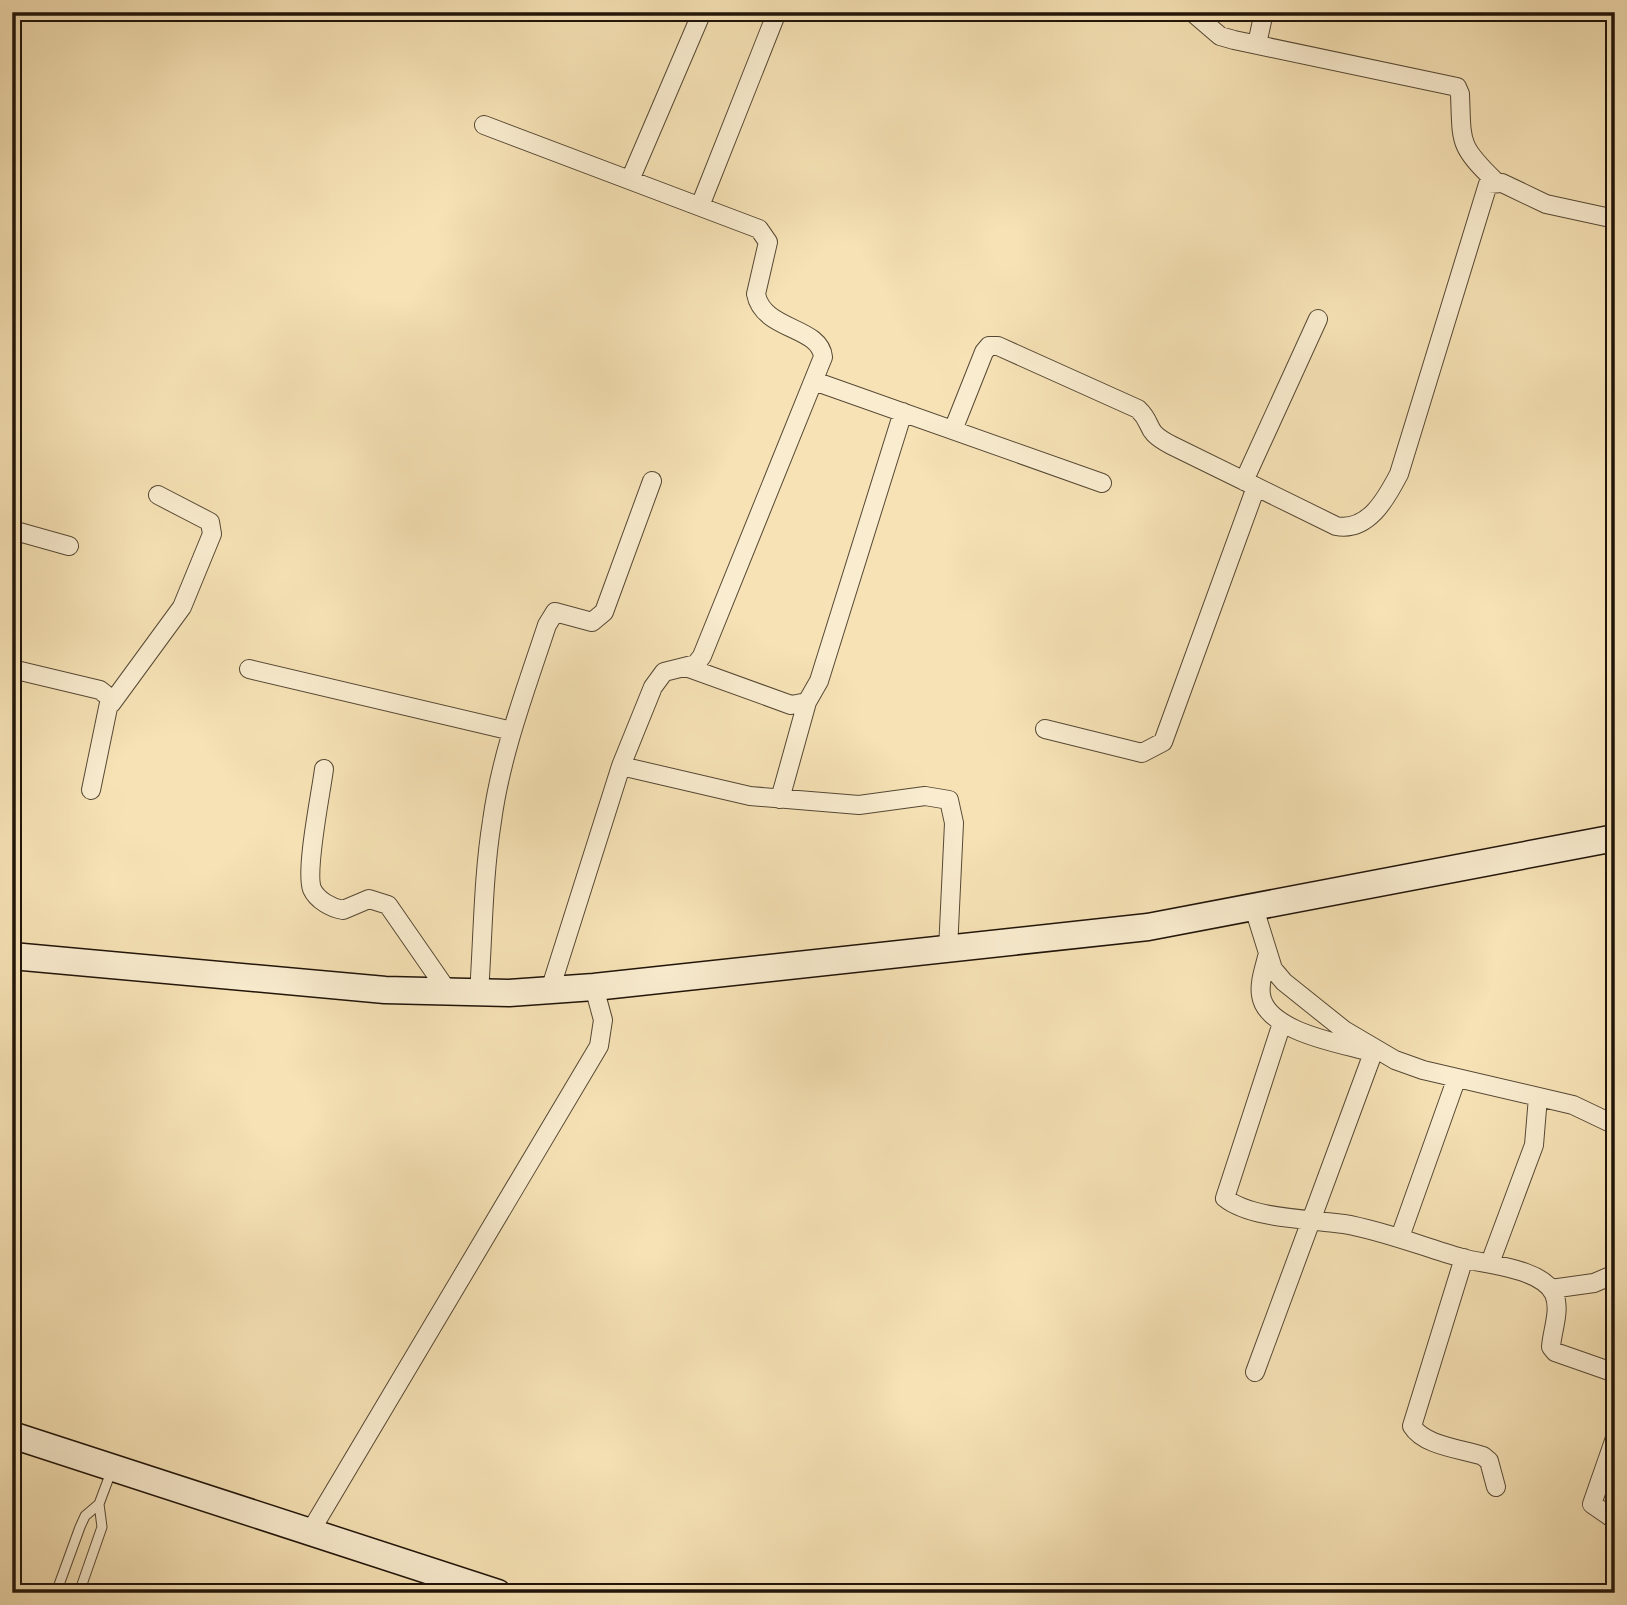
<svg xmlns="http://www.w3.org/2000/svg" width="1627" height="1605" font-family="'Gentium Book Plus',serif">
<style>
.lines{fill:none;stroke-linecap:round;stroke-linejoin:round}
.lane-casing{stroke:#564834;stroke-width:11}
.street-casing{stroke:#564834;stroke-width:20}
.secondary-casing{stroke:#201409;stroke-width:29}
.lane{stroke:#f9eccf;stroke-width:9}
.street{stroke:#f9eccf;stroke-width:18}
.secondary{stroke:#f9eccf;stroke-width:26}
</style>
<rect width="100%" height="100%" fill="#f6e2b5"/>
<filter id="stains"><feTurbulence type="fractalNoise" baseFrequency=".00286" numOctaves="4"/><feColorMatrix values="0 0 0 0 .2 0 0 0 0 .09 0 0 0 0 .02 0 0 0 .5 -.17"/></filter>
<radialGradient id="worn" r=".72"><stop offset=".6" stop-color="#630" stop-opacity="0"/><stop offset="1" stop-color="#630" stop-opacity=".3"/></radialGradient>
<g class="lines">
<defs>
<path id="lane" d="M56,1593L80,1527L85,1516L99,1504L111,1472
M79,1593L102,1527L99,1504"/>
<path id="street" d="M1192,12L1220,36L1234,40L1457,87L1460,94C1462,143 1458,145 1495,181
M1257,44L1264,12
M484,125L759,229L768,242L756,294C763,331 820,326 823,357L702,656L696,664L664,672L653,687L621,766L550,990
M630,180L702,12
M700,206L777,12
M814,381L1102,483
M953,430L984,352L989,346H998L1138,409C1155,425 1142,430 1171,445L1336,526C1368,532 1386,499 1399,474L1488,184L1502,183L1546,204L1615,219
M1244,481L1318,319
M12,530L69,546
M686,667L791,705L807,702L819,681L903,412
M12,669L100,690L110,698L91,790
M249,669L512,731
M111,704L182,607L212,534L210,522L158,495
M1045,729L1142,753L1163,742L1256,487
M621,766L750,796L859,805L925,796L949,800L954,823L948,950
M324,769C321,793 305,870 312,889C317,900 331,908 343,910L369,899L388,905L449,993
M780,799L807,702
M1254,908L1273,969L1284,982L1344,1030L1395,1060L1423,1070L1573,1105L1615,1125
M1267,957C1264,969 1259,983 1261,995C1266,1031 1338,1043 1367,1051
M479,993C483,936 483,877 492,821C501,754 526,689 547,625L555,612L592,622L604,612L652,481
M1282,1023L1225,1198C1251,1219 1311,1219 1344,1224C1385,1231 1423,1247 1462,1258C1487,1265 1542,1268 1554,1294C1561,1310 1552,1331 1551,1347L1555,1352L1615,1373
M1400,1237L1456,1080
M1464,1258L1412,1426C1424,1446 1462,1449 1483,1456L1489,1461L1496,1487
M1490,1263L1534,1145L1538,1097
M1551,1289L1594,1283L1615,1274
M1255,1372L1373,1053
M1615,1438L1592,1504L1615,1520
M310,1532L599,1046L603,1020L594,987"/>
<path id="secondary" d="M12,956L385,990L509,993L594,987L1148,927L1615,838
M12,1435L498,1593"/>
</defs>
<use href="#lane" class="lane-casing"/>
<use href="#street" class="street-casing"/>
<use href="#secondary" class="secondary-casing"/>
<use href="#lane" class="lane"/>
<use href="#street" class="street"/>
<use href="#secondary" class="secondary"/>
</g>
<rect width="1627" height="1605" fill="none" stroke="#f6e2b5" stroke-width="42"/>
<rect x="14" y="14" width="1599" height="1577" fill="none" stroke="#201409" stroke-width="3.5"/>
<rect x="21" y="21" width="1585" height="1563" fill="none" stroke="#201409" stroke-width="2"/>
<rect width="100%" height="100%" filter="url(#stains)"/>
<rect width="100%" height="100%" fill="url(#worn)"/>
</svg>
